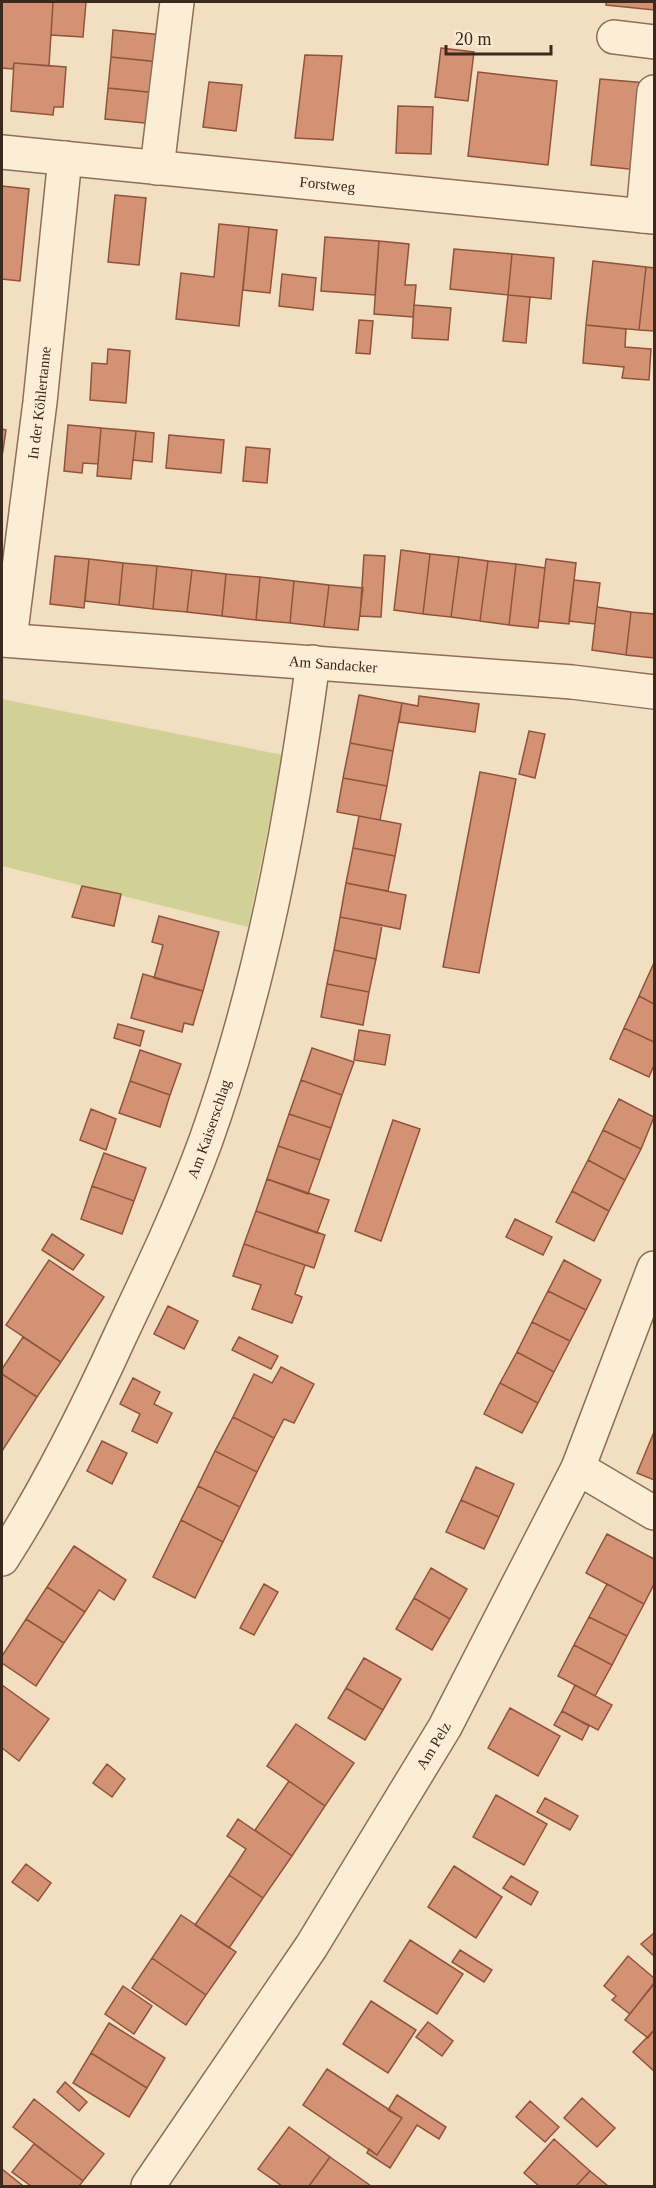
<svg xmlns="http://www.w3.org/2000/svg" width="656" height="2188" font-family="Georgia,serif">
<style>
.green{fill:#d1d195}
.building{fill:#d49275;stroke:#90533b;stroke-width:1.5}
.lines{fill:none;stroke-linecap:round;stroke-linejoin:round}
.minor-casing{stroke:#8e6e57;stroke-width:36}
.minor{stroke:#fcedd7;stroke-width:33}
.labels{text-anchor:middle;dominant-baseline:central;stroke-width:4.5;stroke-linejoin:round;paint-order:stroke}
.street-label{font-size:15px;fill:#3c291d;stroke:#f9ead3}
</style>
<rect width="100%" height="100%" fill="#f2dfc2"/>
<path class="green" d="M2,699L283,755L248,927L2,866Z"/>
<path class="building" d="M2,2H53L49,66L14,63L13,69L2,68Z
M53,2H86L83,37L51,35Z
M606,2H654V10L606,5Z
M113,30L163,35L159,62L111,57Z
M441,48L474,52L468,101L435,97Z
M305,55L342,56L333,140L295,138Z
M111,57L159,62L157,93L108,88Z
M14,63L66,67L63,107H54L53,115L11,111Z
M478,72L557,81L548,165L468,156Z
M600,79L647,83L638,170L591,165Z
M209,82L242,85L236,131L203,127Z
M108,88L157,93L154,124L105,119Z
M398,106L433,107L431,154L396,153Z
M2,186L29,189L20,281L2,279Z
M115,195L146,198L139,265L108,262Z
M219,224L249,227L239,326L176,319L181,273L214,277Z
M249,227L277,230L270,293L243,290Z
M325,237L379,241L375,295L321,291Z
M379,241L409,244L405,285H416L413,317L374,314Z
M454,249L512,254L508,295L450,289Z
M512,254L554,258L551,299L508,295Z
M593,261L646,267L639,330L586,325Z
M646,267L654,268V331L639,330Z
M282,274L316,278L313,310L279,306Z
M508,295L530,297L526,343L503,341Z
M414,305L451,308L448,340L412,338Z
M359,320L373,321L370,354L356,353Z
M586,325L626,329L625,347L651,349L649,380L622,378L624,367L583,363Z
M108,349L130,351L126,403L90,400L92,363L107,364Z
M68,425L101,428L98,464L83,463L82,473L64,471Z
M101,428L136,431L131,479L97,476Z
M2,429L6,430L2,457Z
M136,431L154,433L152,462L133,460Z
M169,435L224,440L221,473L166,468Z
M246,447L270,449L267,483L243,481Z
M401,550L430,554L423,614L394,610Z
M430,554L459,557L451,617L423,614Z
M364,555L385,556L381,617L360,616Z
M55,556L89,559L84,608L50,604Z
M459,557L488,561L480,621L451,617Z
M89,559L123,563L119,605L85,601Z
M546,559L576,563L569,624L539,621Z
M488,561L516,564L509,625L480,621Z
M123,563L157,566L153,609L119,605Z
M516,564L545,568L538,628L509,625Z
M157,566L192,570L187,612L153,609Z
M192,570L226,574L222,616L187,612Z
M226,574L260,577L256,620L222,616Z
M260,577L294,581L290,623L256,620Z
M574,580L600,583L595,624L569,621Z
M294,581L329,585L324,627L290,623Z
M329,585L363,588L358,630L324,627Z
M597,607L631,612L626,655L592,650Z
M631,612L654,614V658L626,655Z
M359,695L402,703L393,751L350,743Z
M419,696L479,704L475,732L399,722L402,703L418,706Z
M529,731L545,734L535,778L519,774Z
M350,743L393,751L387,786L343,778Z
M480,772L516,779L479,973L443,967Z
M343,778L387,786L380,820L337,812Z
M359,816L401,824L395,856L353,848Z
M353,848L395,856L388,891L346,883Z
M346,883L406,895L400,929L340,917Z
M82,886L121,894L114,926L72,917Z
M159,916L219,932L203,991L154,978L163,945L152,942Z
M340,917L382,925L376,959L334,950Z
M334,950L376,959L369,992L327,984Z
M653,965L654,966V1004L639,996Z
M143,974L203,991L193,1025L184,1023L182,1032L131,1018Z
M327,984L369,992L363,1025L321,1017Z
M639,996L654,1004V1042L624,1028Z
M118,1024L144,1031L140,1046L114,1038Z
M624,1028L654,1042V1065L649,1077L610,1059Z
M359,1030L390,1035L385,1065L354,1060Z
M312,1048L354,1062L342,1095L301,1080Z
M140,1050L181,1064L170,1095L130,1081Z
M301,1080L342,1095L331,1128L289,1114Z
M130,1081L170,1095L160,1127L119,1113Z
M619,1099L654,1117L641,1149L603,1130Z
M91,1109L116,1119L106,1150L80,1140Z
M289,1114L331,1128L320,1160L278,1146Z
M393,1120L420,1129L381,1241L355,1231Z
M603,1130L641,1149L625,1180L588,1160Z
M278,1146L320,1160L308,1194L267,1179Z
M104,1153L146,1168L134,1201L92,1186Z
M588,1160L625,1180L609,1211L572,1191Z
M267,1179L329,1200L317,1233L256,1211Z
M92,1186L134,1201L122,1234L81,1219Z
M572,1191L609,1211L594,1241L556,1222Z
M256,1211L325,1235L314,1268L244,1244Z
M515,1219L552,1237L543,1255L506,1237Z
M52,1234L84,1255L73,1270L42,1250Z
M244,1244L305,1265L295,1294L302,1297L292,1323L252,1309L261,1285L233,1276Z
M49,1260L104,1297L61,1362L6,1325Z
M564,1260L601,1280L586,1310L548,1291Z
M548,1291L586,1310L570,1341L532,1322Z
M168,1306L198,1321L184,1349L154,1334Z
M532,1322L570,1341L554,1372L517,1352Z
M23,1337L61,1362L37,1397L2,1374V1369Z
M239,1337L278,1356L271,1369L232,1350Z
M517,1352L554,1372L538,1403L500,1383Z
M281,1367L314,1384L294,1423L284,1419L274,1438L233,1417L254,1374L272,1383Z
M2,1374L37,1397L2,1451Z
M133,1378L160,1392L154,1404L172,1413L157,1443L132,1431L140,1414L120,1404Z
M500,1383L538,1403L522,1433L484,1414Z
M233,1417L274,1438L257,1472L215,1451Z
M654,1432V1480L637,1473Z
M102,1441L127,1453L112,1484L87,1471Z
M215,1451L257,1472L240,1507L198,1486Z
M476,1467L514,1484L499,1517L461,1500Z
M198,1486L240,1507L223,1542L181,1520Z
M461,1500L499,1517L484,1549L446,1532Z
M181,1520L223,1542L195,1598L153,1577Z
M607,1534L654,1559V1584L644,1604L586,1573Z
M74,1546L126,1580L114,1600L99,1590L85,1612L47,1587Z
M431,1568L467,1589L450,1619L414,1598Z
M264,1584L278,1592L254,1635L240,1628Z
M607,1584L644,1604L627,1636L589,1617Z
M47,1587L85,1612L64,1643L26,1619Z
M414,1598L450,1619L432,1650L396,1629Z
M589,1617L627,1636L612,1665L574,1645Z
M26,1619L64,1643L36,1686L2,1663V1656Z
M574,1645L612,1665L595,1696L558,1676Z
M364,1658L401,1679L383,1710L346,1688Z
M2,1685L49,1719L19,1761L2,1748Z
M575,1685L612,1705L598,1730L562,1711Z
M346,1688L383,1710L365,1740L328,1718Z
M510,1708L560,1736L538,1776L488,1748Z
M562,1711L589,1726L582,1740L554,1725Z
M296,1724L354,1763L325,1806L267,1766Z
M107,1764L125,1779L112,1797L93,1783Z
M289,1781L325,1806L292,1856L255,1830Z
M496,1795L547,1824L524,1865L473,1837Z
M545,1798L578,1816L570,1830L537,1812Z
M238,1819L292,1856L263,1898L229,1875L246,1849L227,1836Z
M26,1864L51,1883L38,1901L12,1882Z
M454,1866L502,1897L476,1938L428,1907Z
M229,1875L263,1898L229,1948L195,1925Z
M511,1876L538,1892L531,1905L503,1888Z
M181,1915L236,1952L206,1995L152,1958Z
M654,1933V1956L641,1944Z
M410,1940L463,1974L437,2014L384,1981Z
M460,1950L492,1970L484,1982L452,1962Z
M628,1956L654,1978V1983L630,2014L612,2000L616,1996L604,1986Z
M152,1958L206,1995L186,2025L132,1988Z
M654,1984V2030L648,2038L625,2020Z
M123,1986L152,2006L134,2034L105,2014Z
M371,2001L416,2030L388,2073L343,2044Z
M428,2022L453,2041L442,2056L416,2037Z
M109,2023L165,2058L147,2088L91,2053Z
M654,2030V2071L633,2052Z
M91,2053L147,2088L129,2117L73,2083Z
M327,2069L402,2118L377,2155L303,2105Z
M65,2082L87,2102L79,2111L57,2092Z
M397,2095L446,2127L439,2139L417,2125L390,2168L367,2153L369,2149L377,2155L402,2118L388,2110Z
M582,2098L615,2128L597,2147L564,2118Z
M34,2099L104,2154L83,2181L13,2127Z
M530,2101L559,2127L545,2142L516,2117Z
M289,2127L330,2157L309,2186H282L258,2169Z
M554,2139L590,2171L576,2186H539L524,2173Z
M34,2144L83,2181L79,2186H31L12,2172Z
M330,2157L371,2186H309Z
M2,2169L22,2185L21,2186H2Z
M590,2171L608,2186H576Z"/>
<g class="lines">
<defs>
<g id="minor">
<path d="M614,37L654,42"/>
<path id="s1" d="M2,152L654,217"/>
<path d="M157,168L177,2"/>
<path d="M643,216L654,92"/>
<path id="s2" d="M10,639L40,402L65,158"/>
<path id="s3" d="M2,640L572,682L654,692"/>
<path d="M578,1468L654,1513"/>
<path id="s4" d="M2,1559C48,1488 86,1411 121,1334C151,1271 182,1206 206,1140C261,985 291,825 313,662"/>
<path id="s5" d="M148,2186L311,1947L445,1727L578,1468L654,1268"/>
</g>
</defs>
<use href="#minor" class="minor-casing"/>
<use href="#minor" class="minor"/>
</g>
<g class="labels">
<g class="street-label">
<text stroke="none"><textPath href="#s1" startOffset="327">Forstweg</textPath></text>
<text stroke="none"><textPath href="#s2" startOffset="238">In der Köhlertanne</textPath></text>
<text stroke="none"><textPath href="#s3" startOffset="332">Am Sandacker</textPath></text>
<text stroke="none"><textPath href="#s4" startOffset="478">Am Kaiserschlag</textPath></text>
<text stroke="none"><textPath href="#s5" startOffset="525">Am Pelz</textPath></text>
</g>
</g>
<rect width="656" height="2188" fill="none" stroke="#3c291d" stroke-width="6"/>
<path d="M446 45v9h105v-9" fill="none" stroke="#3c291d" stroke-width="3"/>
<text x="455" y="45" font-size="18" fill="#3c291d" stroke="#f9ead3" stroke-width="4.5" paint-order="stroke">20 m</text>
</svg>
